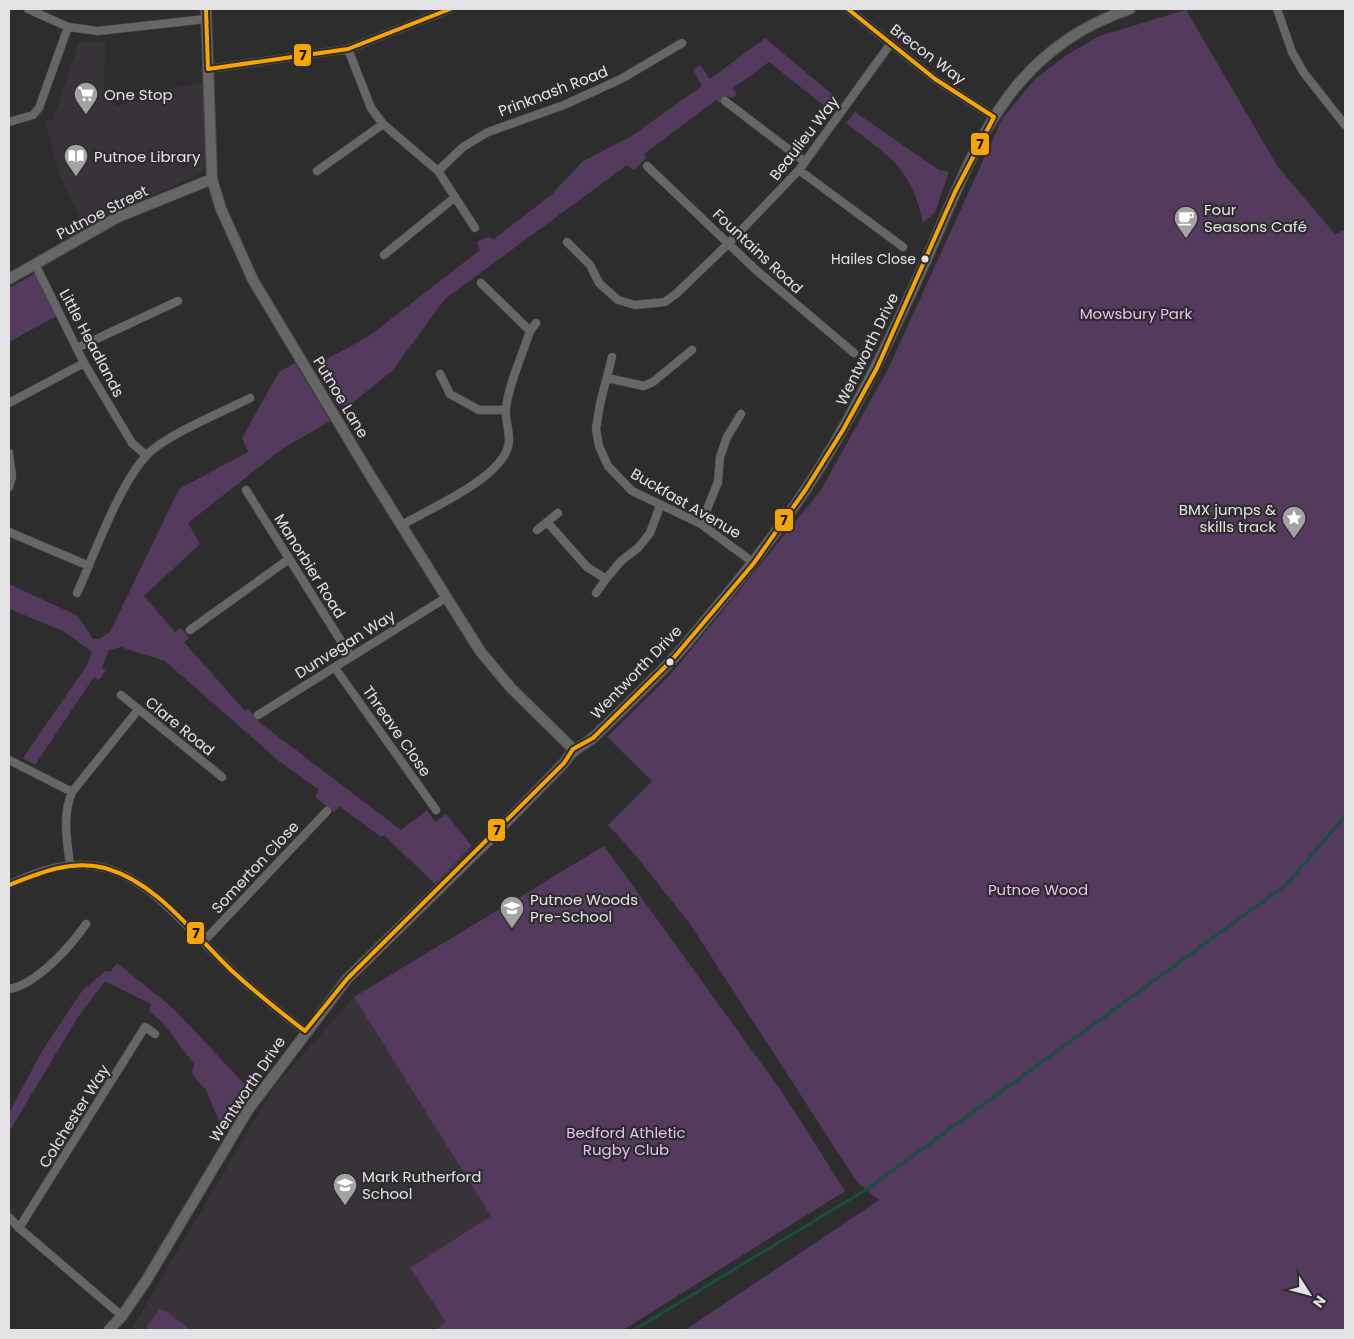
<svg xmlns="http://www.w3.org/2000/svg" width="1354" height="1339" font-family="Poppins,sans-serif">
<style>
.built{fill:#383339}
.green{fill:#543a5d}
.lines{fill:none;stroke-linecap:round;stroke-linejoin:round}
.stream{stroke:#175040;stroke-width:3}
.minor-casing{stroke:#4c4b4c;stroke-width:9}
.tertiary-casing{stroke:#4c4b4c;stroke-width:12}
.minor{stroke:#676667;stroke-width:8}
.tertiary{stroke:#676667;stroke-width:10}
.bus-1-casing{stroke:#2e2c2f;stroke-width:8}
.bus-1{stroke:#f7a600;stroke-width:4}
.bus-dot{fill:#e3e2e4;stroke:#2e2c2f;stroke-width:2}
.labels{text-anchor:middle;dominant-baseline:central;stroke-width:4.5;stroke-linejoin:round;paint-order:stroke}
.bus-label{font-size:14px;fill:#e3e2e4;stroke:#2e2c2f;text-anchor:end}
.street-label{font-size:15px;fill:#e3e2e4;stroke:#2e2c2f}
.poi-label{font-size:15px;fill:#e3e2e4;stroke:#2e2c2f;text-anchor:start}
.park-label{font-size:15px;fill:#e9bff7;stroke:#2e2c2f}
.line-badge{stroke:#2e2c2f;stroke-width:2}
.pale-badge-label{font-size:14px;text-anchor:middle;font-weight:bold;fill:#111}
</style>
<rect width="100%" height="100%" fill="#2e2d2e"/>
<path class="built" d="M79,42H105L104,89L116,107L154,92L204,82L210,159L201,173L84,228L59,173L45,120H53Z
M354,997L564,1330H131L274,1087Z"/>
<path class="green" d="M1186,10L1278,167L1335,234L1345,230V1330H685L879,1200L857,1182L690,924L632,851L608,825L652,781L607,737L671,674L821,490L888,369L1002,119L1034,80L1065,56L1099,36Z
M765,38L840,101L832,112L769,62L732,89L737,94L733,98L726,96L720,103L716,100L644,154L646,158L634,170L627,165L445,299L392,371L345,409L320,363L369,336L480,250L477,242L488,237L494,239L551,195L583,161L630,137L702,86L693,70L700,65L710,79Z
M855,112L939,170L949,172L935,212L923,223C912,167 888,156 846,123Z
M36,273L58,315L9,342V288Z
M295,363L330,421L282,449L188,523L200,544L144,596L175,632L181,628L189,638L184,642L245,711L248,709L259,722L401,830L427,810L435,822L446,814L472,846L435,884L384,835L381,837L339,806L334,812L315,797L319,790L279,761L165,661L121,647L109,650L102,668L106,670L99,680L94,677L35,765L23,758L87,665L92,652L63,631L10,609L9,611V584L78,616L93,639H99L110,632L177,493L179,489L248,452L242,438L279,372Z
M604,846L782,1092L845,1191L623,1330H435L446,1322L410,1268L491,1216L354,997Z
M117,963L174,1009L245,1085L223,1119L219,1121L206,1090L192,1074L194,1064L162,1022L149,1011L151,1004L105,981L78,1017L9,1132V1113L42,1051L82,991L105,971L110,972Z
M160,1309L164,1312L165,1310L190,1330H150L146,1327Z"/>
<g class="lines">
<path class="stream" d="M634,1330L867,1189L1287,884L1345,816"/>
<defs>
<path id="minor" d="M28,9L68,27L98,31L206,19
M848,9L935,79L994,117
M1277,9L1292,52L1304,73L1345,125
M348,49L371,108L383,124L438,171L475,228
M208,69L348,49L450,9
M725,101L805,162
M9,122L33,115L39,108L68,27
M647,166L756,270L854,353
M799,170L903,247
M317,171L383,124
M438,171L463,147L488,132L564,105L621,79L682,43
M567,242L590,265L599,283L618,300L635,305L665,302L677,293L729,243L799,170L891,43
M384,255L454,198
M35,264L84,363L132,443L146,455
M530,331L536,323
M77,348L178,301
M612,357L600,404L596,429L599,446L608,466L632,491L701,524L754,563
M440,374L450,394L479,410H506
M607,378L644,386L653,382L692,350
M9,403L84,363
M9,453L12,477L9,487
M246,490L351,657
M547,522L587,567L606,579L621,561L638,548L650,533L660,506
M701,524L718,482L720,457L727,437L741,414
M402,525C431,508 499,479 508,447C512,433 504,421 506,408C509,383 522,356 530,331L481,283
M537,530L558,513
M9,532L89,566
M77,593C95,553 118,487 146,456C163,436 225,411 250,398
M596,593L606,579
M190,630L289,559
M335,668L436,810
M121,695L222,777
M258,715L447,597
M9,760L72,792
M70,865C67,840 62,816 72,792L138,710
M9,885C114,833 151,891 221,960C247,986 276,1009 305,1031
M203,942L327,811
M9,989C36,985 71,946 86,924
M9,1217L19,1228
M122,1316L19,1228L145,1027L155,1034"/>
<path id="tertiary" d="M206,9L212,179L221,209L253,280L370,475L480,651L511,688L573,749
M9,279L118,217L212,179
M109,1330L122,1316L146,1281L248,1110L347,979L487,842L564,763C576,745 582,748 596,735C620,712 645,688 668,664C683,649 696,632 709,616C744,575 776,534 806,489C850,423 884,352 917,280C970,166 997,53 1130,9"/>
</defs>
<use href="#minor" class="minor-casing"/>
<use href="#tertiary" class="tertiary-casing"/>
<use href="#minor" class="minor"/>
<use href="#tertiary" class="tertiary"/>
<defs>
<path id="bus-1" d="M206,9L208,69L348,49L450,9
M9,885C39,873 72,859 105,868C158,883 193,934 231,970C255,992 280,1012 305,1031L347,979L564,763L573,749L593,738L671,661L754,563L806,489L843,430L877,368L955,192L994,117L935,79L848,9"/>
</defs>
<use href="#bus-1" class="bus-1-casing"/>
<use href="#bus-1" class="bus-1"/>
</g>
<defs>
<symbol id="supermarket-pin" viewBox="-11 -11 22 30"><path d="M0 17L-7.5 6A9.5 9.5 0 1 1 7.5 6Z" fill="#a4a3a4" stroke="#2e2c2f"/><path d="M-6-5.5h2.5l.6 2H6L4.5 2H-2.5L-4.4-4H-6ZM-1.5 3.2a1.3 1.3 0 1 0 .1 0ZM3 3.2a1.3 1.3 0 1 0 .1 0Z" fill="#fff"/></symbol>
<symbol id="library-pin" viewBox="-11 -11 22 30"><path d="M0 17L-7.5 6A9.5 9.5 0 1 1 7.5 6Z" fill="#a4a3a4" stroke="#2e2c2f"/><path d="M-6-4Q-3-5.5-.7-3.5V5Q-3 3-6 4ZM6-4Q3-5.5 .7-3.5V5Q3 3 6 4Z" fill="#fff"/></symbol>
<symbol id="cafe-pin" viewBox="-11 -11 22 30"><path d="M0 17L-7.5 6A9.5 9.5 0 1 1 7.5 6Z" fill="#a4a3a4" stroke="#2e2c2f"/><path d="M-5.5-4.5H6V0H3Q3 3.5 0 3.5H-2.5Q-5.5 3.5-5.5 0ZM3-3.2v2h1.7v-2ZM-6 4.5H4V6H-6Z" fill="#fff"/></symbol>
<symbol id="sight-pin" viewBox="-11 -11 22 30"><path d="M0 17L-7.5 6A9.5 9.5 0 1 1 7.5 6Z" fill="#a4a3a4" stroke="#2e2c2f"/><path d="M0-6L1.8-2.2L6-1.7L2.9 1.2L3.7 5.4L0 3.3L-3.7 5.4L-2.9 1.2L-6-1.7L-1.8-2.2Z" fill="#fff"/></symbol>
<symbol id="school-pin" viewBox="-11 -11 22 30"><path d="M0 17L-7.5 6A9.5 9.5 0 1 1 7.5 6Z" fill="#a4a3a4" stroke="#2e2c2f"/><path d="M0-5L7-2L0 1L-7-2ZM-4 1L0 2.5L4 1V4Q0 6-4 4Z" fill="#fff"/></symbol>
</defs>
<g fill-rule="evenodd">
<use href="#supermarket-pin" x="72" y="80" width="28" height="38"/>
<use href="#library-pin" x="62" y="142" width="28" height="38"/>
<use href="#cafe-pin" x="1172" y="204" width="28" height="38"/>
<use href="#sight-pin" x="1280" y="504" width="28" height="38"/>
<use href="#school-pin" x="498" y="894" width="28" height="38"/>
<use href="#school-pin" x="331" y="1171" width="28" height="38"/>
</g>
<g class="bus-dot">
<circle cx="925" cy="259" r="4.5"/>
<circle cx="670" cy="662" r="4.5"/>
</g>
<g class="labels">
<g class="bus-label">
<text x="916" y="259">Hailes Close</text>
</g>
<g class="street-label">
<text transform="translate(928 54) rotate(37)">Brecon Way</text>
<text transform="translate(553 91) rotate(-21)">Prinknash Road</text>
<text transform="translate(804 138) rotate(-52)">Beaulieu Way</text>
<text transform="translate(102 212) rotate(-27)">Putnoe Street</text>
<text transform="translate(758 251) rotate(43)">Fountains Road</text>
<text transform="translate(92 343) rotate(62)">Little Headlands</text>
<text transform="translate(867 349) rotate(-64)">Wentworth Drive</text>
<text transform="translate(341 397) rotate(59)">Putnoe Lane</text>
<text transform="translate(686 503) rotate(30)">Buckfast Avenue</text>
<text transform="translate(310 566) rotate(58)">Manorbier Road</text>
<text transform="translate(345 644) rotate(-32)">Dunvegan Way</text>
<text transform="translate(636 672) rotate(-46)">Wentworth Drive</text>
<text transform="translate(180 726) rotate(39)">Clare Road</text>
<text transform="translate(397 731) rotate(55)">Threave Close</text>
<text transform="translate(255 867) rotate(-47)">Somerton Close</text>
<text transform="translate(247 1089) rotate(-56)">Wentworth Drive</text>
<text transform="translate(74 1116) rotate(-58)">Colchester Way</text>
</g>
<g class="poi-label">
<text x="104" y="94">One Stop</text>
<text x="94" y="156">Putnoe Library</text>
<text x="1204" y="209">Four<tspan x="1204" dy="17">Seasons Café</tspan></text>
<text x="1276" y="509" text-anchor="end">BMX jumps &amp;<tspan x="1276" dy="17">skills track</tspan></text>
<text x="530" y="899">Putnoe Woods<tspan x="530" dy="17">Pre-School</tspan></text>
<text x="362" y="1176">Mark Rutherford<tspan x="362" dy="17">School</tspan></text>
</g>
<g class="park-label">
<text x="1136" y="313">Mowsbury Park</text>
<text x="1038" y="889">Putnoe Wood</text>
<text x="626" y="1132">Bedford Athletic<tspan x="626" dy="17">Rugby Club</tspan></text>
</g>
</g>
<g class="line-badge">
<rect x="293" y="43" width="19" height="24" rx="5" fill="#f7a600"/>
<rect x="970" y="132" width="20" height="24" rx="5" fill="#f7a600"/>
<rect x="774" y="508" width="20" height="24" rx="5" fill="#f7a600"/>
<rect x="487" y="818" width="19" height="24" rx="5" fill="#f7a600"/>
<rect x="186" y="921" width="19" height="24" rx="5" fill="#f7a600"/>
</g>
<g class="pale-badge-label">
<text x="303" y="60">7</text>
<text x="980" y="149">7</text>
<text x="784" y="525">7</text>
<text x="497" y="835">7</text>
<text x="196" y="938">7</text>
</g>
<rect width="1354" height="1339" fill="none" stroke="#e3e2e4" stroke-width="20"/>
<g transform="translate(1309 1294) rotate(126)" stroke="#2e2c2f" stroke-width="4" paint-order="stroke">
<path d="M0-4L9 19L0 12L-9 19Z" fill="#e3e2e4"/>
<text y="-8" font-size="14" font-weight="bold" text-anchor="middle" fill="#e3e2e4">N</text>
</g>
</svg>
